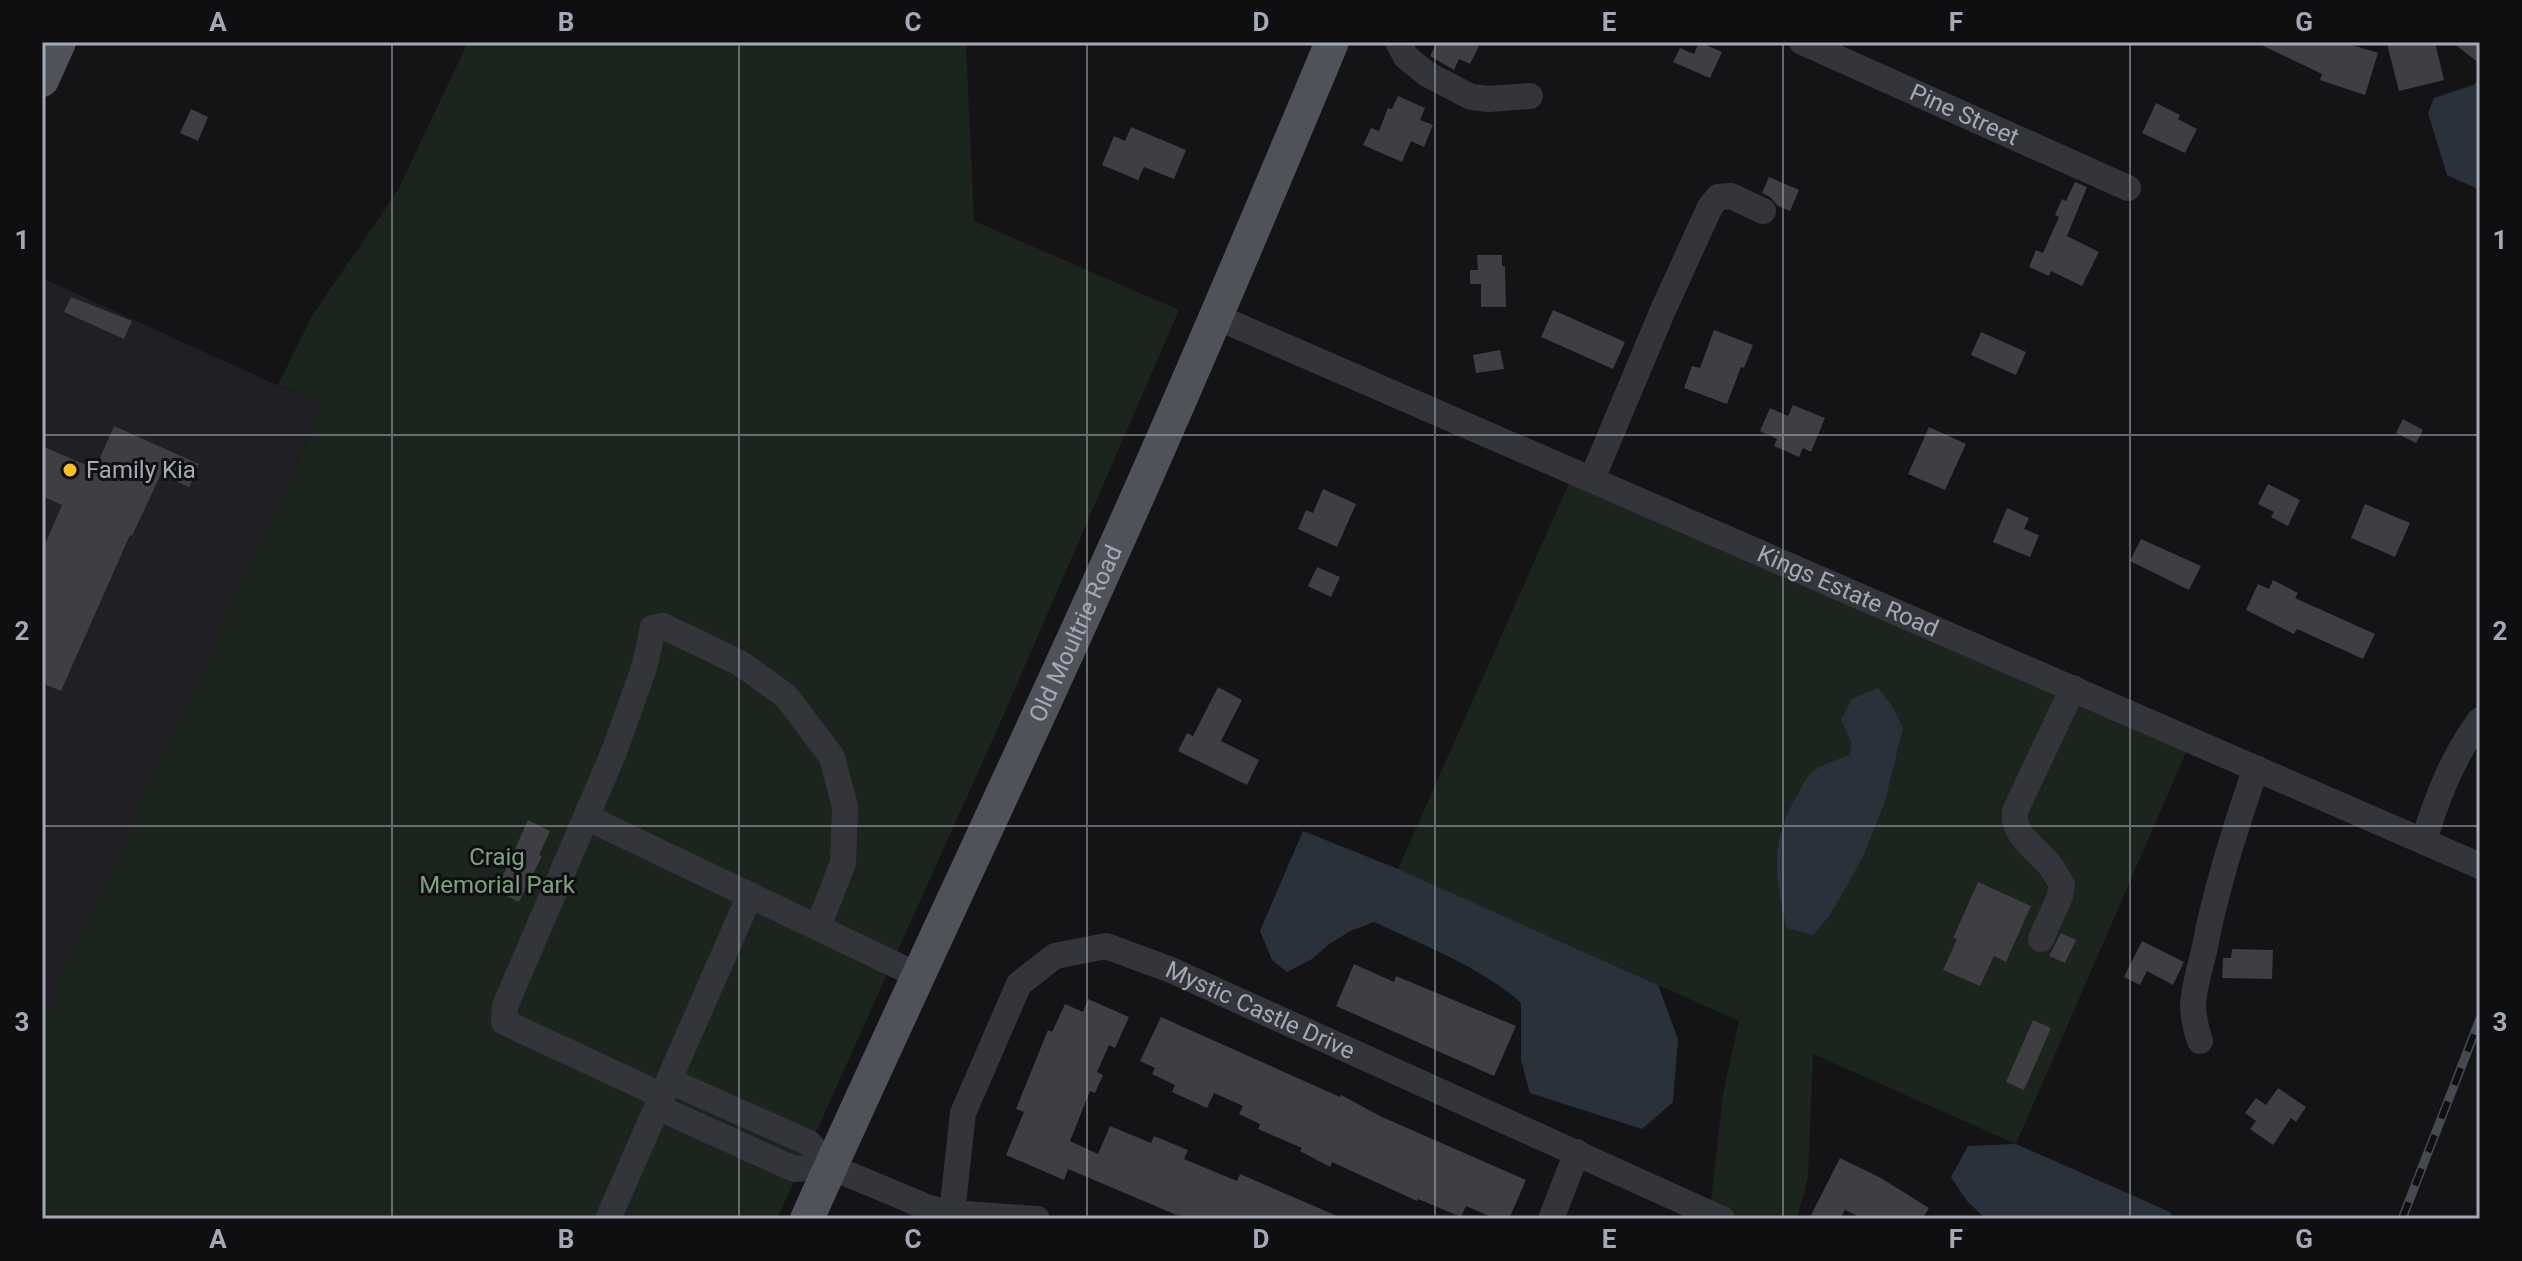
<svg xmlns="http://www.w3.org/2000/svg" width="2522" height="1261" font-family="Roboto,sans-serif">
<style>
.built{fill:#201f23}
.green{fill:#1b241d;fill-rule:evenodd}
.water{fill:#29323a}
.building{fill:#3e3e43}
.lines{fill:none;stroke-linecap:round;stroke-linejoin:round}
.minor{stroke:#34353b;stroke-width:26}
.major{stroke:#50525a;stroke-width:34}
.rail-casing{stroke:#474950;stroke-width:9}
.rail{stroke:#0f0f11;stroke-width:6;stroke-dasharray:18;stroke-linecap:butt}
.grid{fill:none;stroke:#a4a9b7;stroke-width:2;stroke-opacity:0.55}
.poi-dot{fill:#fec023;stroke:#0f0f11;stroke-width:3}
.labels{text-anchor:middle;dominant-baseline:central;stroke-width:6;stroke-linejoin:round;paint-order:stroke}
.street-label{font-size:24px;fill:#a4a9b7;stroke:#0f0f11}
.poi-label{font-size:24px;fill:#a4a9b7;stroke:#0f0f11;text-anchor:start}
.park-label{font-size:24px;fill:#7aa37f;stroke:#0f0f11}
.neatline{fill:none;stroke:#a4a9b7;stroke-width:3}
.grid-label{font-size:26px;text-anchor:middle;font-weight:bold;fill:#a4a9b7}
</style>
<rect width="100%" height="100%" fill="#141416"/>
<path class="built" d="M42,278L323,406L43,1022H42Z"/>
<path class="green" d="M468,42H966L974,221L1179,310L1001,721L777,1219H42V1022L323,406L278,385L312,316L398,190Z
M1570,481L2187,750L2016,1144L1813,1054L1808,1178L1797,1219H1706L1710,1208L1723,1094L1739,1021L1398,869ZM1903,728L1894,758L1779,836C1797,792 1801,771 1850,756L1851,742Z"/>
<path class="water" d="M2480,79V190L2447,175L2428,113L2434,98L2473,85Z
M1878,688L1892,706L1903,728L1885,801L1863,857L1830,915L1813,935L1787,928C1774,877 1770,842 1797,795C1801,789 1805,779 1810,774C1821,764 1837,760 1850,755L1851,742L1841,720L1852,699Z
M1303,831L1398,869L1658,985L1678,1039L1673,1102L1642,1129L1530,1093L1521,1060V1003C1485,969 1419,943 1374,922L1350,931L1328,945L1312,959L1287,972L1272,960L1260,931Z
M2016,1144L2170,1212L2174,1219H1986L1967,1201L1951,1177L1968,1146Z"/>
<path class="building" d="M1437,42H1470L1479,46L1470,64L1459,59L1454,70L1430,56Z
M1699,42L1722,52L1710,78L1673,62L1680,48L1694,54Z
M2255,42H2342L2378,53L2365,95L2320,80L2322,74Z
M2397,42H2435L2444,80L2399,91L2387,44Z
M2452,42H2480V64Z
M1398,96L1425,108L1420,120L1433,125L1424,147L1411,141L1402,162L1363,145L1371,128L1379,131L1388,108L1392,109Z
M2156,103L2180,115L2178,119L2197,129L2185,153L2142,133Z
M191,109L208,117L198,141L180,133Z
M1131,127L1186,150L1174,179L1144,167L1138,180L1102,165L1114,136L1125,141Z
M1769,177L1799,190L1790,211L1778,206L1770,197L1762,193Z
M2075,182L2087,187L2067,236L2099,252L2082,286L2051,271L2049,276L2029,267L2036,250L2043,253L2059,217L2055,215L2062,199L2066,201Z
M1477,255H1502V266H1505L1506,307H1481V284H1470V270H1478Z
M71,297L132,321L124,339L64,312Z
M1553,310L1625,342L1613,369L1541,337Z
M1714,330L1753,345L1744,368L1741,367L1727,404L1684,388L1692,366L1700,368Z
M1981,332L2026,352L2016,375L1971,355Z
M1500,350L1504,369L1476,373L1473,355Z
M1793,405L1825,418L1811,452L1803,448L1799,457L1774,446L1777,439L1760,431L1770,408L1788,416Z
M2403,419L2423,430L2416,443L2396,433Z
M114,426L199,464L189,487L161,474L132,536L130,535L61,691L42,683V551L62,505L42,496V446L95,469Z
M1929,427L1966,444L1945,490L1908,474Z
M2268,484L2300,500L2288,526L2271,517L2274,512L2258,504Z
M1323,489L1356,504L1337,547L1298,529L1306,510L1313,513Z
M2365,504L2410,523L2395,557L2351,538Z
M2007,508L2029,518L2024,529L2039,535L2030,557L1993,542Z
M2141,539L2201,566L2189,590L2130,561Z
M1317,567L1340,577L1331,597L1308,586Z
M2273,580L2298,593L2295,598L2375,634L2363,659L2297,629L2294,634L2246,610L2258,584L2269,589Z
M1218,687L1242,700L1221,741L1259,760L1247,785L1178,751L1187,733L1193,736Z
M528,820L550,831L539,855L542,856L519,902L496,891Z
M1978,882L2031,906L2006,962L1994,956L1980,986L1943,970L1957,939L1953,938Z
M2061,933L2076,940L2065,963L2049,956Z
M2142,941L2184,962L2173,985L2147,971L2140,985L2124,977Z
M2232,949L2273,950L2272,979L2222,978L2223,958H2231Z
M1354,964L1394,982L1396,976L1516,1026L1494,1076L1336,1006Z
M1088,999L1129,1017L1115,1048L1109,1045L1097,1072L1103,1075L1095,1093L1090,1091L1070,1141L1098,1154L1110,1126L1151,1143L1154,1136L1188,1150L1184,1159L1237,1181L1240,1174L1344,1219H1186L1068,1169L1064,1180L1006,1155L1024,1112L1016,1109L1048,1030L1052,1032L1065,1004L1083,1012Z
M1161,1017L1340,1097L1341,1095L1382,1117L1526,1180L1509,1219H1496L1466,1206L1461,1217L1418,1199L1417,1201L1332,1162L1330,1167L1300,1151L1302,1148L1258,1129L1260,1124L1239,1114L1243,1106L1214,1093L1207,1108L1172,1092L1175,1085L1152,1074L1155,1068L1140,1061Z
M2033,1020L2051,1028L2024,1090L2006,1082Z
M2278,1088L2306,1107L2296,1122L2291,1118L2273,1145L2250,1129L2256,1121L2245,1113L2256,1098L2266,1105Z
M1840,1158L1881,1178L1929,1208L1922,1219H1864L1845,1210L1840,1219H1809Z"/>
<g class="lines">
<g class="minor">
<path d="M1398,42L1406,57L1427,74L1471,97L1489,99L1530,96"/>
<path id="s1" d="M1802,42L2128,188"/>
<path id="s2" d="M1217,317L2480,866"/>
<path d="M1592,479L1663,310L1710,207L1718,197L1731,196L1763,211"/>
<path d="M588,818L917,975"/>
<path d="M2424,840C2437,798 2453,756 2480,720"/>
<path d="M2041,939L2060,896L2062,885C2058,878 2054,870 2048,863C2034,847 2012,834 2015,811L2073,688"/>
<path d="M2200,1041C2196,1029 2193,1018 2193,1005C2194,987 2200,968 2204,951C2216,888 2235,829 2256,768"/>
<path d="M670,1081L809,1143L831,1167L929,1208L952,1213L1037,1219"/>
<path d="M663,1096L504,1022L505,1006L614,752L645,665L653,628L663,626L740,663L786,696L832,757L845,807L843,863L818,927"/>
<path d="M657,1107L794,1169L831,1167"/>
<path id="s3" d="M952,1213L963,1113L1019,984L1055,956L1106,946L1171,970L1722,1219"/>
<path d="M608,1219L750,895"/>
<path d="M1551,1219L1577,1152"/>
</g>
<g class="major">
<path d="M42,80L59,42"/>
<path id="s4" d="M807,1219C915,979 1029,741 1136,500C1203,349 1268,195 1332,42"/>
</g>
<defs>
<path id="rail" d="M2402,1219L2480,1019"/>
</defs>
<use href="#rail" class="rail-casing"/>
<use href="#rail" class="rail"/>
</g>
<path class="grid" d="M392,42V1219M739,42V1219M1087,42V1219M1435,42V1219M1783,42V1219M2130,42V1219M42,435H2480M42,826H2480"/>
<circle class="poi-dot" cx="70" cy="470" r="8"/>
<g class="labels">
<g class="street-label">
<text stroke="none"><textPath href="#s1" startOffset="178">Pine Street</textPath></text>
<text stroke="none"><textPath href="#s2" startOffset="688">Kings Estate Road</textPath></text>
<text stroke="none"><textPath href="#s4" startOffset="644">Old Moultrie Road</textPath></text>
<text stroke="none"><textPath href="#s3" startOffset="506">Mystic Castle Drive</textPath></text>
</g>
<g class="poi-label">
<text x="86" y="470">Family Kia</text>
</g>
<g class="park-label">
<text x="497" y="857">Craig<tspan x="497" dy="28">Memorial Park</tspan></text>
</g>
</g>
<rect width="2522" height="1261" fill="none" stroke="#0f0f11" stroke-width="88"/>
<rect x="44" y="44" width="2434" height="1173" class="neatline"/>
<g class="grid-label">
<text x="218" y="31">A</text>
<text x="566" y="31">B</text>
<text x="913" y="31">C</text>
<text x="1261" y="31">D</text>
<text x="1609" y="31">E</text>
<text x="1956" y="31">F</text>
<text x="2304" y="31">G</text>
<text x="22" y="249">1</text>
<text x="2500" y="249">1</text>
<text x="22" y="640">2</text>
<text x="2500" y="640">2</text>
<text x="22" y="1031">3</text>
<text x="2500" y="1031">3</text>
<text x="218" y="1248">A</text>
<text x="566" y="1248">B</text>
<text x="913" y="1248">C</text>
<text x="1261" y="1248">D</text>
<text x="1609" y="1248">E</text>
<text x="1956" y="1248">F</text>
<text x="2304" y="1248">G</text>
</g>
</svg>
